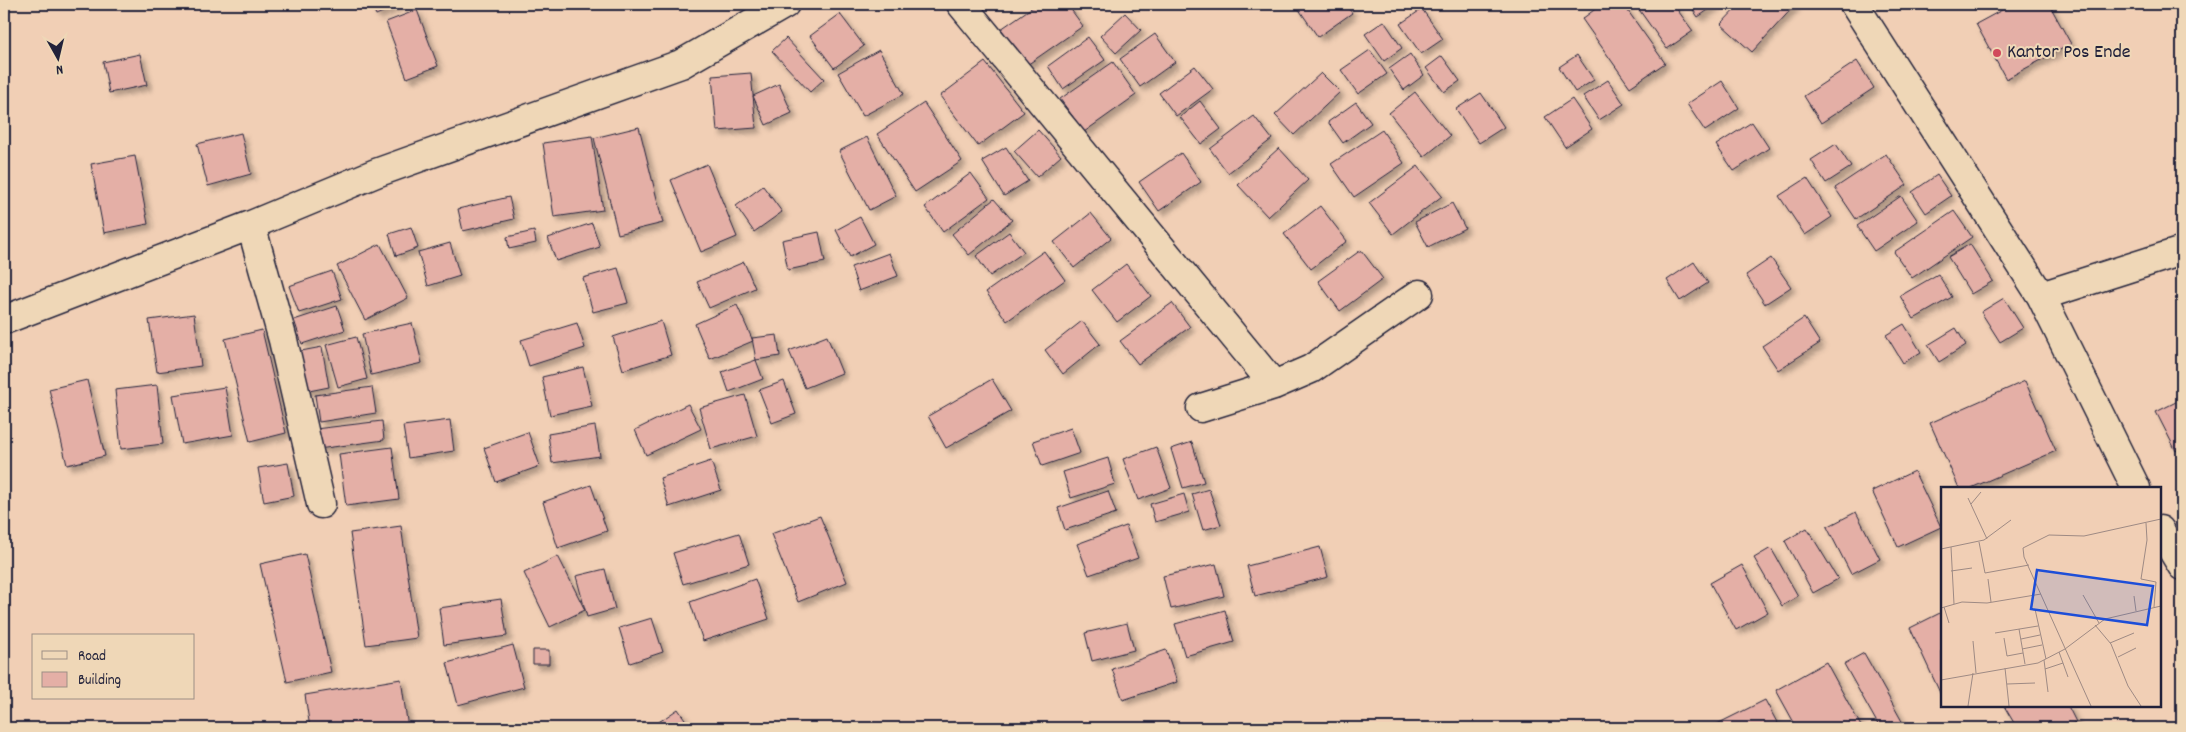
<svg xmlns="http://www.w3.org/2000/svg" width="2186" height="732" font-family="Dekko,sans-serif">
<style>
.building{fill:#e4afa6;stroke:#22223b;filter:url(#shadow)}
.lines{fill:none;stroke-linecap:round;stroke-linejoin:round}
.minor-casing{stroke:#22223b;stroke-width:31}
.minor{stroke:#efd7b7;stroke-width:28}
.poi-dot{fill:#d1495b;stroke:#efd7b7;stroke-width:2}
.labels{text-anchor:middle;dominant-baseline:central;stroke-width:4;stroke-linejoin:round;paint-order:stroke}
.poi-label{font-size:20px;fill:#22223b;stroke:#efd7b7;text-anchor:start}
.inset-road{fill:none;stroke:#9e8a84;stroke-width:1}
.view{fill:#1d4ed8;fill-opacity:0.15;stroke:#1d4ed8;stroke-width:2.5}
.inset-edge{fill:none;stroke:#22223b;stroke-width:2.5}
</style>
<defs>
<filter id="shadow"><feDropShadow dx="4.5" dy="4.5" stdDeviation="2.5" flood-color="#0004"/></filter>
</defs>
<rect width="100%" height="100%" fill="#f1cfb5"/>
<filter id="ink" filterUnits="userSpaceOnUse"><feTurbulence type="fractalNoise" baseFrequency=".02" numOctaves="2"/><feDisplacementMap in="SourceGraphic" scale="10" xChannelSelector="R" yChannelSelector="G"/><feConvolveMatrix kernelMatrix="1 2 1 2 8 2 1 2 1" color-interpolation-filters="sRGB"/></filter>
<g filter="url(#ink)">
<path class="building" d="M371,4H401L376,15Z
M1037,4H1067L1083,26L1027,65L1001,29Z
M1303,4H1345L1352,13L1318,37L1298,8Z
M1602,4H1623L1665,63L1630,87L1582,19Z
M1635,4H1673L1693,31L1667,49Z
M1689,4H1717L1698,17Z
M1740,4H1796L1752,52L1721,24Z
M2013,4H2049L2071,44L2006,79L1976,24Z
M1422,9L1443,39L1421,54L1400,24Z
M417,10L438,66L407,78L386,22Z
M1125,13L1141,30L1116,53L1100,36Z
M840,14L864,46L834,68L810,36Z
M1384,21L1402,48L1384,61L1365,34Z
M1155,34L1175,62L1140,87L1120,59Z
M1088,37L1105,60L1063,89L1048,66Z
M786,38L824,79L810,92L772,51Z
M879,50L904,94L863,116L838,73Z
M1370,50L1387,74L1358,94L1341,70Z
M140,54L147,85L109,93L103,62Z
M1410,54L1424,75L1404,90L1389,69Z
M1577,55L1594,80L1575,92L1559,67Z
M1442,56L1460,81L1444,92L1426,68Z
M1857,61L1874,88L1821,123L1804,96Z
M985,62L1024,112L978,146L940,96Z
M1113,62L1136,95L1084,132L1060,99Z
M1195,66L1213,89L1176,116L1159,93Z
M751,73L756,128L717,131L712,76Z
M1321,73L1340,92L1294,135L1275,115Z
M1608,80L1624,104L1599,120L1583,96Z
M1722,81L1739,108L1705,131L1687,104Z
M779,84L792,113L766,125L753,96Z
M1415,92L1450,136L1424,157L1389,113Z
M1481,93L1504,127L1479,143L1456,109Z
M1572,99L1592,129L1565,147L1545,117Z
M1200,101L1221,129L1201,144L1180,117Z
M1356,102L1371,123L1343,143L1328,122Z
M924,103L962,161L915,192L877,134Z
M1254,116L1272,139L1228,173L1210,149Z
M1752,122L1769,148L1734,171L1716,145Z
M639,127L663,223L618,234L594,138Z
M1038,130L1061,156L1037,177L1014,151Z
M1382,130L1404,163L1354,197L1331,164Z
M241,133L251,174L208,186L197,144Z
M592,136L603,210L554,217L543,143Z
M867,137L896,196L869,210L839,151Z
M1836,144L1851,167L1826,183L1811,160Z
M1006,147L1028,181L1004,196L982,161Z
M1279,148L1308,180L1268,217L1238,185Z
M1181,153L1201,182L1159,211L1139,182Z
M1886,154L1907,185L1856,219L1835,188Z
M135,156L148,224L104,233L91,164Z
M707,164L737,237L701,252L671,180Z
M1418,166L1442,196L1393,234L1369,203Z
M971,173L989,198L943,232L925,207Z
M1937,175L1951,196L1926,213L1912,192Z
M1807,178L1832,217L1805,235L1779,196Z
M763,186L782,212L754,232L736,206Z
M1901,196L1918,221L1874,251L1857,226Z
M509,197L514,219L463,231L458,209Z
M994,199L1012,220L969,255L952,234Z
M1452,203L1465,228L1428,247L1415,222Z
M1320,206L1347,241L1311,269L1284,234Z
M1954,211L1972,237L1912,278L1894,252Z
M1091,213L1111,238L1074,268L1054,242Z
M860,217L874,244L850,257L836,230Z
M592,223L600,247L556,261L548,238Z
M411,227L418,248L396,256L389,234Z
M534,231L536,243L509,249L507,237Z
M819,232L825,262L788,270L782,240Z
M1009,232L1024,252L990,276L976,256Z
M450,243L460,276L428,286L418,252Z
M380,244L408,298L365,320L337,266Z
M1970,244L1993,281L1971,294L1948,257Z
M1361,250L1383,279L1340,311L1318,281Z
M1044,251L1065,280L1007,321L986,292Z
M889,253L898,276L859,291L851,267Z
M1771,258L1791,287L1765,304L1746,275Z
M744,262L755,288L709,308L697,282Z
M1694,262L1708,283L1680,301L1667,280Z
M1126,264L1151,296L1117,322L1092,290Z
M618,268L628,303L593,312L583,278Z
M332,271L342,299L299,313L289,286Z
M1938,274L1952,297L1914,319L1900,296Z
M2004,298L2023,328L2000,342L1981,312Z
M1172,303L1190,327L1138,364L1120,341Z
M737,305L753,341L710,359L695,324Z
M337,306L345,330L302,344L294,320Z
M194,314L201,366L157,372L149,320Z
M1804,318L1820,343L1778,370L1762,346Z
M661,321L671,355L623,370L613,337Z
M1082,321L1100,344L1063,374L1045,350Z
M412,323L422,363L371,375L362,334Z
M577,323L585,348L529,366L521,340Z
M1904,324L1921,352L1903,363L1886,335Z
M1956,328L1966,345L1939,362L1928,345Z
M262,330L286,433L250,442L225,339Z
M777,335L780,356L756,360L752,338Z
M827,336L842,373L805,388L789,351Z
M356,337L367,379L338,387L326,345Z
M322,347L329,387L304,392L296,352Z
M756,360L763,379L729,392L722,372Z
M583,367L592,406L550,415L542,377Z
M992,379L1011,411L946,448L928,416Z
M87,380L105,456L67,465L49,389Z
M784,381L796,414L772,423L759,390Z
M2025,381L2056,451L1971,488H1959L1930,423Z
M157,385L163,444L121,449L115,390Z
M225,387L233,435L182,444L173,395Z
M372,387L376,413L319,422L315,395Z
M745,395L757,436L711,449L699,408Z
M2182,399V447L2176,451L2156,412Z
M688,404L701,429L646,455L635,430Z
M450,420L454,451L408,458L403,426Z
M382,421L384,440L318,449L315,429Z
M595,426L600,456L552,463L548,434Z
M1071,428L1080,453L1042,466L1033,441Z
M528,432L540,466L496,482L484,448Z
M1192,442L1204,482L1183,488L1171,449Z
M392,447L399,499L346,506L339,454Z
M1156,447L1171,488L1138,500L1123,459Z
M1108,458L1115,484L1071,498L1063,472Z
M711,461L721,490L669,507L660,478Z
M288,463L294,496L264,502L258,468Z
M1914,471L1941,527L1898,547L1872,491Z
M591,485L607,531L558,548L543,502Z
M1209,489L1221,525L1203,530L1192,494Z
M1108,491L1116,513L1065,530L1058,508Z
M1184,494L1189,512L1155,522L1150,504Z
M1856,512L1880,559L1851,574L1827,527Z
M820,516L847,582L798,602L771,534Z
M401,526L417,638L366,645L350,533Z
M1126,526L1138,558L1089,575L1077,544Z
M1807,528L1838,579L1813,593L1785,541Z
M739,533L749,564L683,584L673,553Z
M1320,547L1328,577L1255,596L1247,566Z
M1771,548L1798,596L1782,606L1754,558Z
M305,554L331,672L287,682L260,564Z
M558,556L585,610L550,627L524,573Z
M1216,564L1224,596L1171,609L1163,576Z
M1742,565L1768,612L1736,630L1710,583Z
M605,569L615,609L587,617L576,576Z
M755,579L769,619L703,641L690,602Z
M501,599L507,636L444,645L439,608Z
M1225,610L1234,642L1185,656L1175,624Z
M1942,612V697L1910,628Z
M652,618L663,652L630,663L619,628Z
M1127,623L1134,650L1092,661L1085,633Z
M513,645L524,687L458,705L447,663Z
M533,650H549V664H533Z
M1166,650L1177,682L1123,700L1112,669Z
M1864,653L1904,725L1898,728H1880L1844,664Z
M1826,662L1862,728H1797L1776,690Z
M401,679L408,728H310L305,695Z
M1765,700L1780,728H1709Z
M2004,706H2068L2076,722L2063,728H2017Z
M678,709L691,728H650Z"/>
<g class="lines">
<defs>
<path id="minor" d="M961,4L1274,385
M1854,4L2041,296L2136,488
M251,225L283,340L321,504
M2041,296L2182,251
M4,320L251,225L376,173L681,64L785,4
M1201,408L1274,385L1311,369L1419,294
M2160,530L2182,566"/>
</defs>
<use href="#minor" class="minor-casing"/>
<use href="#minor" class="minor"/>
</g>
</g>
<circle class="poi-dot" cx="1997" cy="53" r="5"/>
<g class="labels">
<g class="poi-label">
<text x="2007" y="53">Kantor Pos Ende</text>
</g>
</g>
<g transform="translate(1941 487)">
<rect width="220" height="220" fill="#f1cfb5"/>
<path class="inset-road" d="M27,11L46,52M30,17L40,5M205,36L206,53L200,92L215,95L213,120M38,55L44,86L88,78M10,60L13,117M0,62L43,53L70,33M10,84L31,81M47,92L50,115M142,108L158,136M193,109L195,124M3,120L8,136M0,121L21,115L46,116L100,107M94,122L105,172M154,138L170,157L187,199L200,219M78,142L84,177M54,146L97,139M63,151L66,169L82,166M80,152L99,148M32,154L35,186M169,156L193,146M81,162L101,158M118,165L127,190M177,170L195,161M103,173L107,205M64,181L68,219M104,182L122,176M0,193L97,176L124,162L164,132L220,119M66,197L94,196M27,219L32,186M150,219L83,70L82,61L108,48L143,49L220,32"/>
<path class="view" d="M96,83L212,99L206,138L90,122Z"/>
<rect width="220" height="220" class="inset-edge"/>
</g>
<rect width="2186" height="732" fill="none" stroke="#efd7b7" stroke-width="20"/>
<rect x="10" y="10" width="2166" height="712" fill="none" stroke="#22223b" stroke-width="2" filter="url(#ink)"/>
<rect x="32" y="634" width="162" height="65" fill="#efd7b7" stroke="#9d8f85"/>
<rect x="42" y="651" width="25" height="8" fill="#efd7b7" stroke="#9d8f85"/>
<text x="78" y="660" font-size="15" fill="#22223b">Road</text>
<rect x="42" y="672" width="25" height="15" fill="#e4afa6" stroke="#9d8f85"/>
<text x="78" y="684" font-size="15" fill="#22223b">Building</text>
<g transform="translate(58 58) rotate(172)" stroke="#efd7b7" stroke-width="4" paint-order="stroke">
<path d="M0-4L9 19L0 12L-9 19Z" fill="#22223b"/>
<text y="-8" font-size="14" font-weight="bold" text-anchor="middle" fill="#22223b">N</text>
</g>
</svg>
